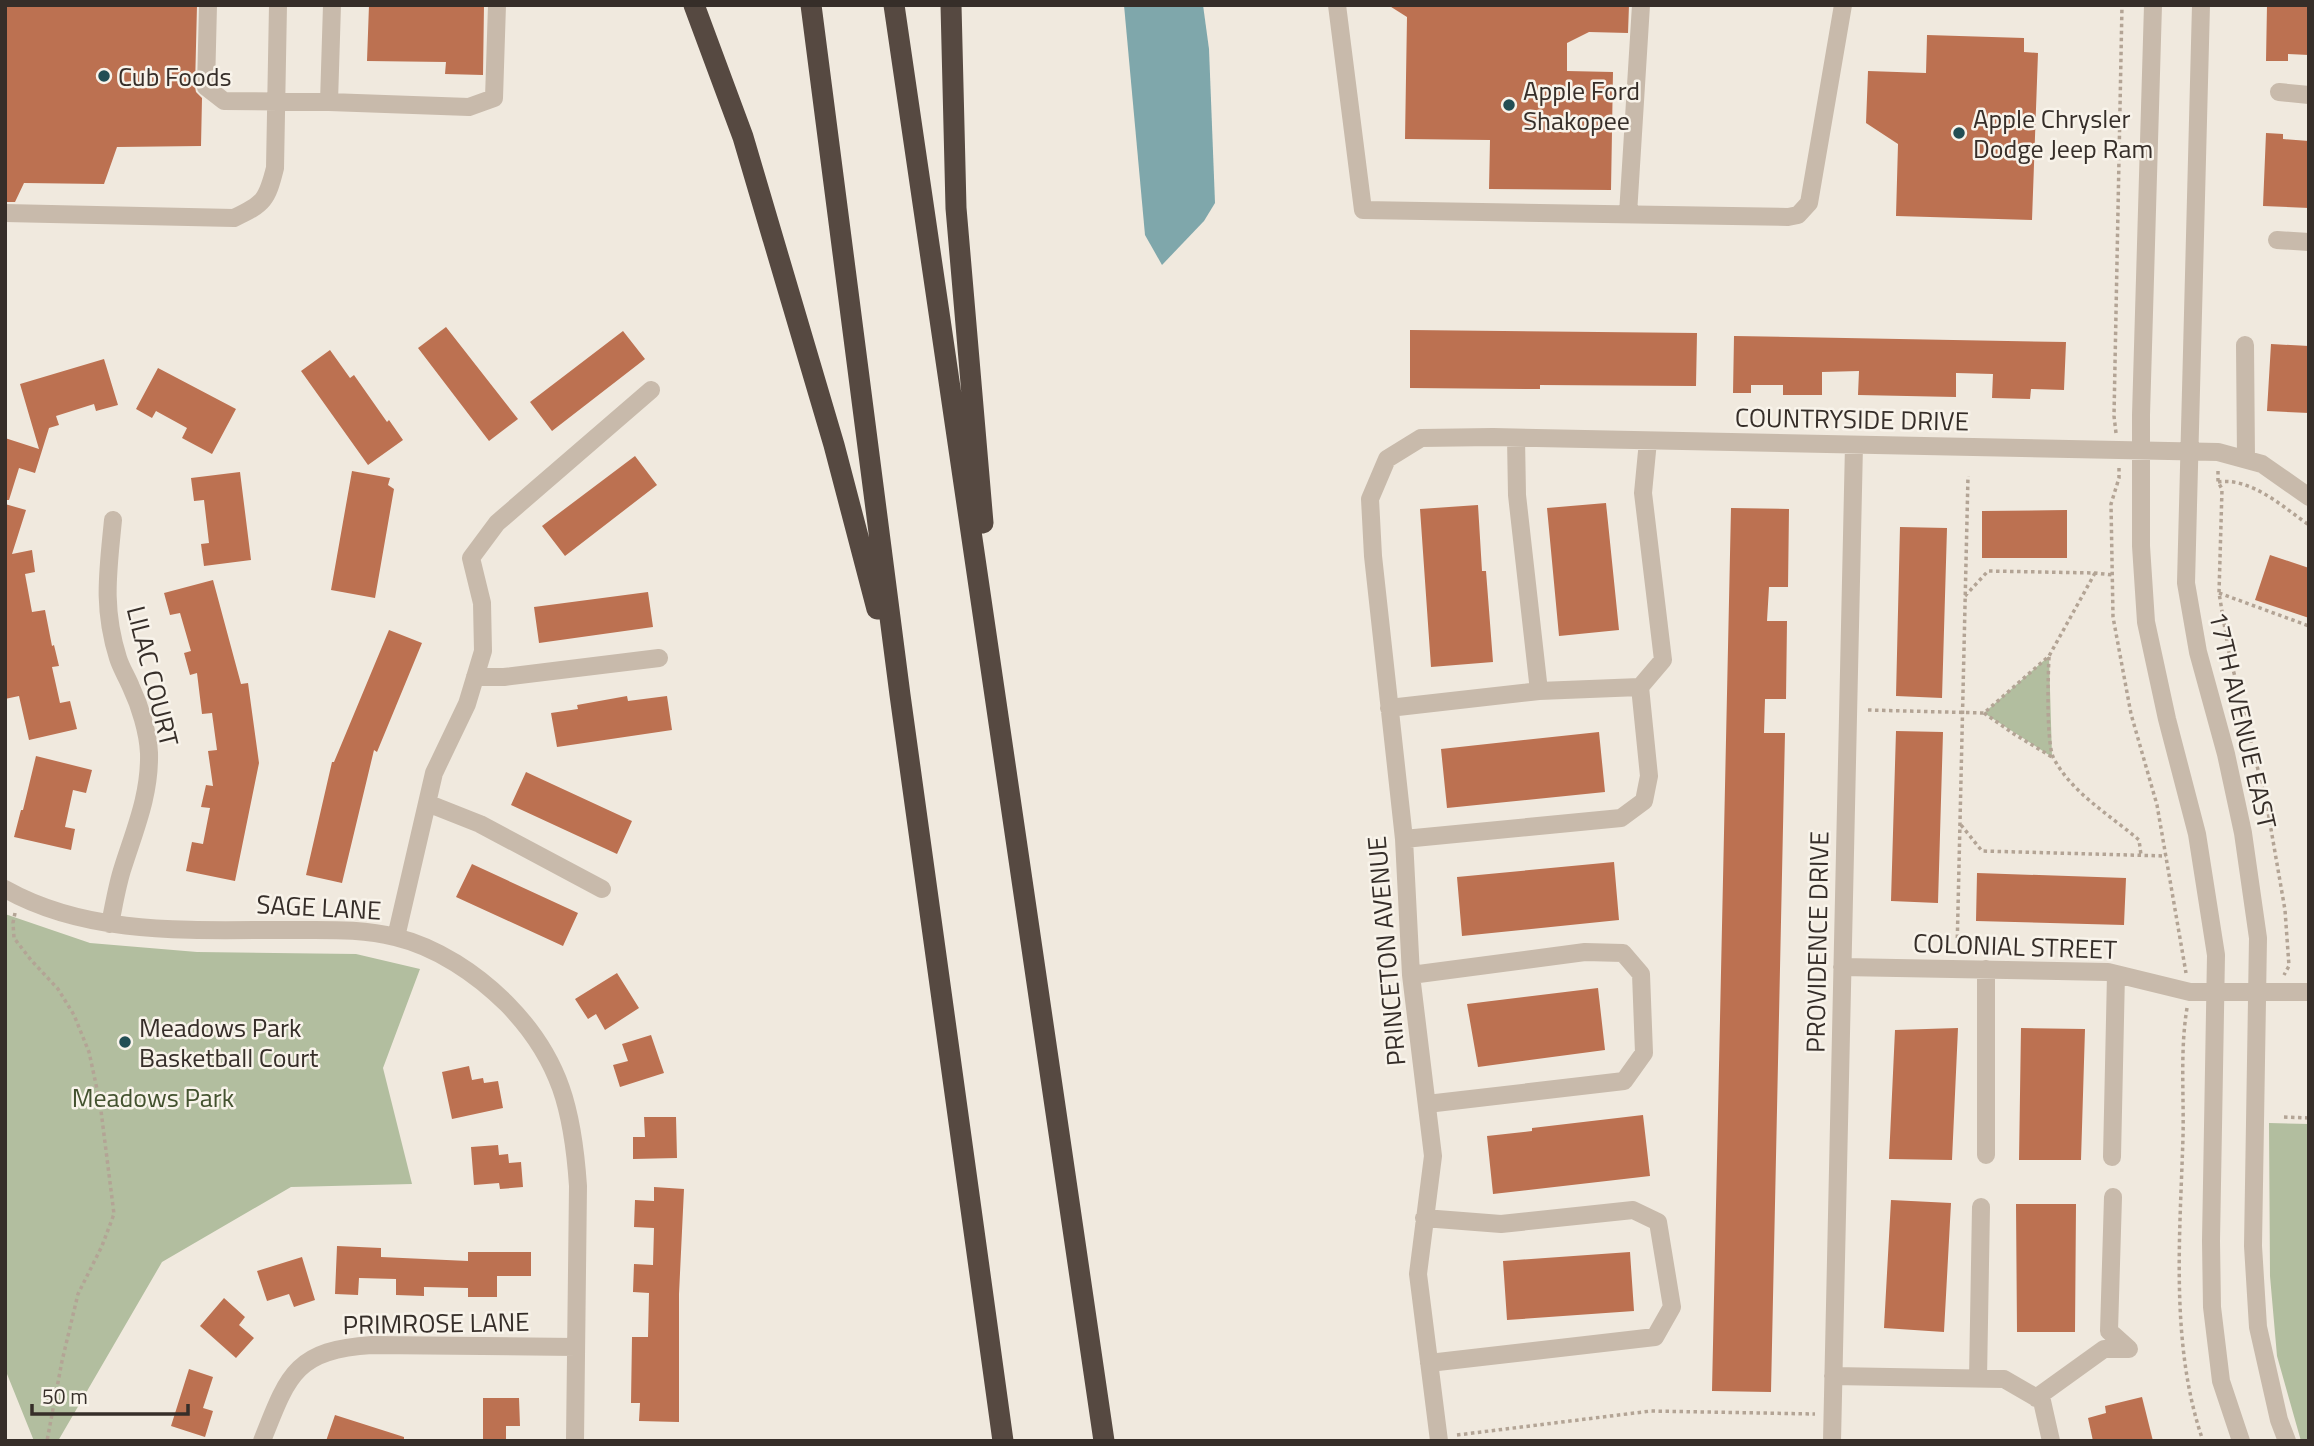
<svg xmlns="http://www.w3.org/2000/svg" width="2314" height="1446" font-family="'Titillium Web',sans-serif">
<style>
.green{fill:#b2be9f}
.water{fill:#7fa7ab}
.building{fill:#bc7151}
.lines{fill:none;stroke-linecap:round;stroke-linejoin:round}
.path{stroke:#b3a495;stroke-width:3.5;stroke-dasharray:3.5 3.5;stroke-linecap:butt}
.minor{stroke:#c8baab;stroke-width:18}
.highway{stroke:#564941;stroke-width:21}
.poi-dot{fill:#224e54;stroke:#f8f3ea;stroke-width:2.5}
.labels{text-anchor:middle;dominant-baseline:central;stroke-width:5;stroke-linejoin:round;paint-order:stroke}
.poi-label{font-size:26px;fill:#362e29;stroke:#f8f3ea;text-anchor:start}
.street-label{font-size:26px;fill:#362e29;stroke:#f8f3ea}
.park-label{font-size:26px;fill:#43522f;stroke:#f8f3ea}
</style>
<rect width="100%" height="100%" fill="#f0e9de"/>
<path class="green" d="M2049,656L2052,757L1984,713Z
M5,914L90,943L197,952L356,954L420,969L383,1068L412,1184L291,1187L162,1262L58,1441H34L5,1369Z
M2269,1123L2309,1124V1441H2301L2277,1356L2270,1276Z"/>
<path class="water" d="M1124,5H1203L1209,49L1215,203L1204,221L1162,265L1145,235Z"/>
<path class="building" d="M5,5H197L195,87L196,92L202,98L201,146L117,147L104,184L24,183L15,202H5Z
M369,5H484L483,75L445,74L446,62L367,61Z
M1388,5H1629L1628,33L1589,32L1567,43V71L1613,72L1611,190L1489,189L1490,140L1405,139L1407,17Z
M2267,5H2309V55L2288,54V61H2266Z
M1927,35L2024,38V52L2038,53L2032,220L1896,216L1898,144L1866,123L1868,71L1926,73Z
M2266,133L2283,134V139L2309,141V208L2263,206Z
M446,327L518,419L489,441L418,348Z
M1410,330L1697,333L1696,386L1540,385V389L1410,388Z
M623,331L645,359L552,431L530,402Z
M1734,336L2066,342L2064,390L2031,389L2030,399L1992,398L1993,374L1956,373V397L1858,395L1859,371L1822,372V395H1783V385H1751V393H1733Z
M2271,344L2309,346V413L2267,411Z
M330,350L350,378L354,375L387,422L389,420L403,440L368,465L301,371Z
M104,359L118,405L96,411L94,404L56,416L59,425L49,428L35,473L19,468L9,500H5V438L39,449L20,384Z
M158,368L236,409L212,454L182,438L187,428L156,411L152,418L136,409Z
M635,456L657,485L565,556L542,526Z
M352,471L390,478L388,485L394,489L375,598L331,590Z
M240,472L251,560L204,566L201,544L209,543L204,500L194,501L191,478Z
M1606,503L1619,630L1559,636L1547,508Z
M5,504L26,510L12,554L32,550L35,572L25,574L32,612L45,610L52,646L54,645L59,666L52,667L60,703L70,701L77,729L29,740L19,696L5,699Z
M1478,505L1482,571H1486L1493,662L1431,667L1420,509Z
M1731,508L1789,509L1788,587H1769L1767,621H1787L1786,699H1765L1764,733H1785L1771,1392L1712,1391Z
M2067,510V558H1982V511Z
M1900,527L1947,528L1942,698L1896,696Z
M2270,555L2309,568V618L2255,600Z
M213,580L241,684L248,683L259,763L235,881L186,871L192,842L203,844L210,808L201,807L206,785L213,786L208,751L217,750L212,713L202,714L197,673L190,675L184,653L191,651L180,613L170,615L164,593Z
M648,592L653,627L539,643L534,607Z
M389,630L422,643L377,752L374,750L342,883L306,875L332,762H334Z
M627,696L628,701L667,696L672,730L557,747L551,713L578,709L577,705Z
M1896,731L1943,732L1938,903L1891,901Z
M1599,732L1605,792L1447,808L1441,749Z
M36,756L92,770L86,793L73,790L65,827L75,829L71,850L14,837L21,810H23Z
M526,772L632,821L617,854L511,805Z
M1614,862L1619,920L1462,936L1457,877Z
M472,864L578,913L563,946L456,897Z
M1977,873L2126,878L2124,925L1976,921Z
M617,973L639,1008L605,1030L596,1014L588,1019L575,999Z
M1598,988L1605,1050L1478,1067L1467,1004Z
M1958,1028L1952,1160L1889,1159L1895,1030Z
M2021,1028L2085,1029L2081,1160H2019Z
M651,1035L664,1073L620,1087L613,1065L628,1061L622,1044Z
M469,1066L472,1080L483,1078L484,1083L498,1081L503,1108L452,1119L442,1072Z
M1643,1115L1650,1176L1493,1194L1487,1136L1532,1131V1128Z
M644,1117H676L677,1158L633,1159V1137H645Z
M498,1145L499,1155L508,1154L509,1163L521,1162L523,1187L500,1189L499,1183L474,1185L471,1147Z
M654,1187L684,1189L679,1294V1422L639,1421L640,1403H631L632,1337H648L649,1293L633,1292L634,1264L653,1265L654,1228L634,1227L635,1200L654,1201Z
M1891,1200L1951,1203L1944,1332L1884,1328Z
M2016,1204H2076L2075,1332H2017Z
M337,1246L381,1248V1257L468,1261V1252H531V1276H497V1297H468V1288L424,1287V1296L396,1295V1279L359,1278L358,1295L335,1294Z
M1630,1252L1634,1311L1507,1320L1503,1261Z
M302,1257L315,1300L294,1307L289,1294L267,1301L257,1271Z
M224,1298L245,1317L239,1325L254,1338L236,1358L200,1326Z
M189,1369L213,1377L203,1408L213,1411L205,1437L171,1426Z
M2142,1397L2153,1441H2093L2088,1418L2106,1413L2105,1406Z
M483,1398H519L520,1426H506V1441H483Z
M335,1415L404,1437V1441H326Z"/>
<g class="lines">
<path class="path" d="M2116,433L2114,416L2122,5
M2119,468V478L2111,504L2113,617L2131,714L2157,805L2186,973
M2218,471V482L2222,489L2219,593L2229,653L2267,806L2285,910L2289,966L2284,975
M2218,482C2251,477 2283,507 2309,525
M2219,593L2309,626
M1965,596L1988,571L2095,573L2113,575
M2049,657C2048,676 2046,745 2054,759C2073,794 2110,815 2139,840L2141,855
M1868,710L1984,713L2049,656L2095,573
M1984,713L2014,734L2052,757
M1961,825L1982,851L2166,856
M15,913L13,923L14,938L31,960L58,989L74,1015L89,1052L100,1103L114,1214L102,1246L78,1294L62,1361L47,1441
M1957,952L1968,476
M2187,1008C2180,1050 2184,1095 2183,1137C2180,1237 2170,1345 2203,1441
M101,1106L194,1091
M2284,1117L2309,1118
M1457,1435L1651,1411L1815,1414"/>
<path class="minor" d="M208,5L206,87L224,101L329,102L469,107L494,98L497,5
M1337,5L1363,210L1788,217L1798,215L1809,203L1843,5
M2153,5L2141,415V546L2146,622L2167,719L2197,834L2216,955L2211,1241L2212,1307L2221,1381L2241,1441
M2201,5L2186,583L2198,652L2226,754L2243,833L2258,938L2253,1246L2258,1327L2279,1420L2287,1441
M2279,92L2309,95
M329,102L332,5
M5,213L234,218C264,204 267,200 275,168L278,5
M1628,214L1641,5
M2277,240L2309,242
M2245,345L2246,459
M1516,438L1517,495L1539,691
M475,677H504L659,658
M1389,708L1539,691L1640,687L1663,660L1643,493L1648,441
M427,803L480,824L602,889
M1404,839L1621,818L1644,801L1649,776L1640,687
M5,889C94,939 202,929 300,930C331,930 365,929 395,937C437,947 477,974 507,1004C561,1059 573,1112 578,1186L575,1441
M110,924C114,905 117,885 123,867C135,829 150,795 149,753C148,732 140,706 131,687C127,677 121,668 118,658C102,607 108,572 113,520
M396,937L434,773L467,704L483,651L482,603L471,558L497,523L651,390
M1842,967L2108,972L2190,992H2309
M1411,975L1585,952L1623,953L1641,974L1644,1053L1624,1081L1427,1104
M1986,1155V969
M2112,1157L2116,974
M1424,1218L1501,1224L1633,1210L1658,1222L1672,1307L1655,1337L1429,1363
M1833,1376L2004,1379L2042,1401L2051,1441
M1978,1379L1981,1207
M2036,1398L2104,1349H2129L2109,1331L2113,1197
M262,1441C288,1375 295,1350 372,1345L576,1347
M1439,1441L1418,1274L1433,1156L1411,975L1404,839L1373,556L1370,499L1387,459L1421,438L1493,437L2218,452L2262,464L2309,497
M1832,1441L1854,445"/>
<path class="highway" d="M694,5L743,137L834,445L877,609
M811,5L900,695L1003,1441
M894,5L1104,1441
M951,5L956,208L983,523"/>
</g>
<g class="poi-dot">
<circle cx="104" cy="76" r="7"/>
<circle cx="1509" cy="105" r="7"/>
<circle cx="1959" cy="133" r="7"/>
<circle cx="125" cy="1042" r="7"/>
</g>
<g class="labels">
<g class="poi-label">
<text x="118" y="76">Cub Foods</text>
<text x="1523" y="90">Apple Ford<tspan x="1523" dy="30">Shakopee</tspan></text>
<text x="1973" y="118">Apple Chrysler<tspan x="1973" dy="30">Dodge Jeep Ram</tspan></text>
<text x="139" y="1027">Meadows Park<tspan x="139" dy="30">Basketball Court</tspan></text>
</g>
<g class="street-label">
<text transform="translate(1852 419) rotate(1)">COUNTRYSIDE DRIVE</text>
<text transform="translate(153 676) rotate(76)">LILAC COURT</text>
<text transform="translate(2243 720) rotate(77)">17TH AVENUE EAST</text>
<text transform="translate(319 907) rotate(3)">SAGE LANE</text>
<text transform="translate(1817 942) rotate(-89)">PROVIDENCE DRIVE</text>
<text transform="translate(2015 946) rotate(2)">COLONIAL STREET</text>
<text transform="translate(1386 951) rotate(-95)">PRINCETON AVENUE</text>
<text transform="translate(436 1323) rotate(-1)">PRIMROSE LANE</text>
</g>
<g class="park-label">
<text x="153" y="1097">Meadows Park</text>
</g>
</g>
<rect width="2314" height="1446" fill="none" stroke="#362e29" stroke-width="14"/>
<path d="M32 1404v10h156v-10" fill="none" stroke="#362e29" stroke-width="3.5"/>
<text x="42" y="1404" font-size="21" fill="#362e29" stroke="#f8f3ea" stroke-width="5" paint-order="stroke">50 m</text>
</svg>
